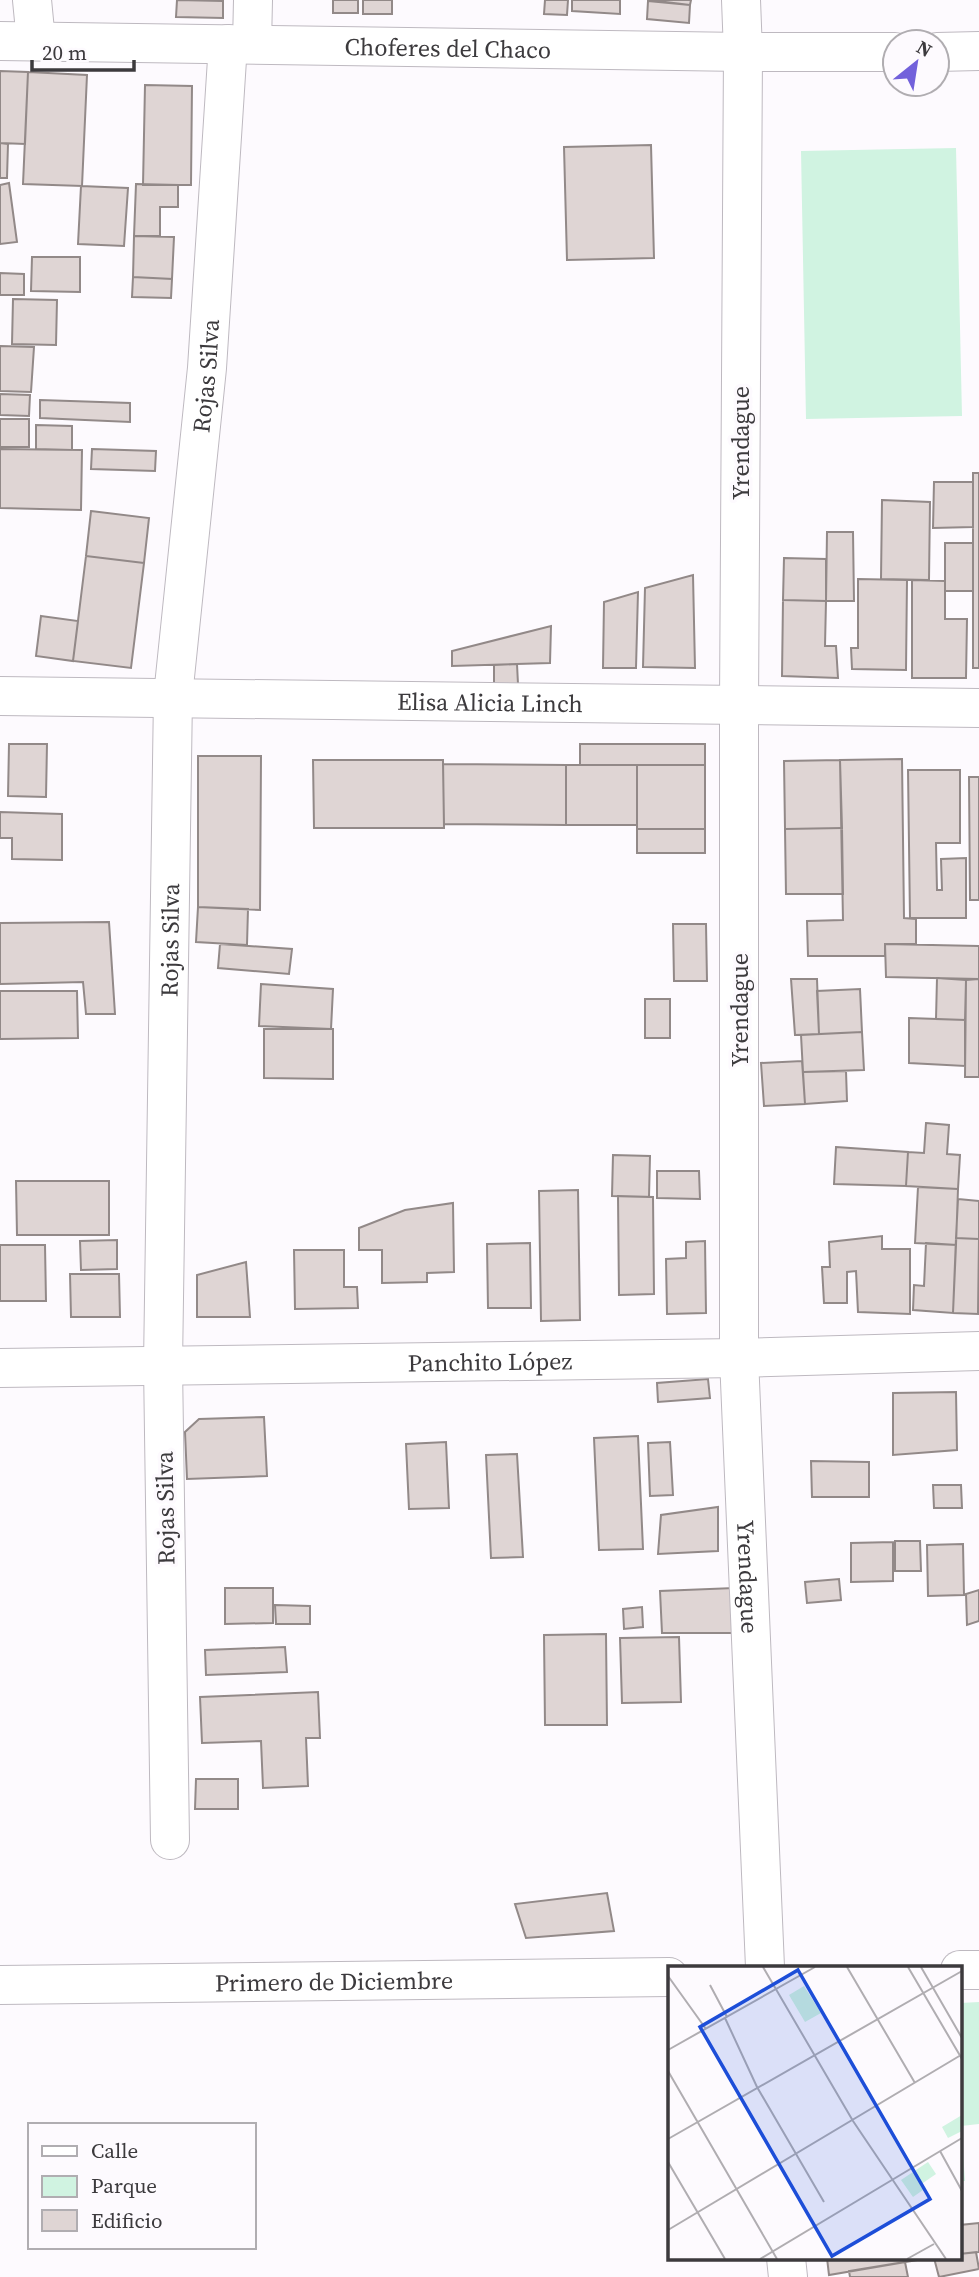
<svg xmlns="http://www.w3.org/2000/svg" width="979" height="2277" font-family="'Source Serif 4',serif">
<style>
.green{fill:#d0f3e1}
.building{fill:#dfd5d4;stroke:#928988;stroke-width:2}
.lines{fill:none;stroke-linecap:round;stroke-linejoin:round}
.minor-casing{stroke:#beb9c0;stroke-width:40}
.minor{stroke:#fff;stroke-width:38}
.labels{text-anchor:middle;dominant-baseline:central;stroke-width:7;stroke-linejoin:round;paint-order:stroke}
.street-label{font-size:24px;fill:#3c3a3d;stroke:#fdfafe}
.inset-road{fill:none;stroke:#b0adb1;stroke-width:2}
.view{fill:#1d4ed8;fill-opacity:0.15;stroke:#1d4ed8;stroke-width:3.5}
.inset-edge{fill:none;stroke:#3c3a3d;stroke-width:3.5}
</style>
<rect width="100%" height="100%" fill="#fdfafe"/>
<path class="green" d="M956,148L962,416L806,419L801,151Z
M979,2002V2124L961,2126L965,2181H960V2003Z"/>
<path class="building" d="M177,0L223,1V18L176,17Z
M333,0H358V13H333Z
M363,0H392V14H363Z
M545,0H568L567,15L544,14Z
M572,0H620V14L572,11Z
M649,0H691L690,5Z
M648,1L690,5L689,23L647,19Z
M0,71L28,72L25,144L0,143Z
M28,72L87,75L82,186L23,184Z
M145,85L192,86L191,185H143Z
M0,143L8,144L7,178H0Z
M651,145L654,258L567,260L564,147Z
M9,183L17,242L0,244V185Z
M136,184L178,185V207H160V236H134Z
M81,186L128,188L124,246L78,244Z
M134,236L174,237L172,279L133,277Z
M32,257H80V292L31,291Z
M0,273L24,274V295H0Z
M133,277L172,279L171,298L132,297Z
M13,299L57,300L56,345L12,344Z
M0,346L34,347L31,392L0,391Z
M0,394L30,395L29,416L0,415Z
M40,400L130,403V422L40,418Z
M0,419H29V447H0Z
M36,425L72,426V450L36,449Z
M0,449L82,450L81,510L0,508Z
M92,449L156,451L155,471L91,469Z
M973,473H979V668H973Z
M934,482H973V527L933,528Z
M882,500L930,502L929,580L881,579Z
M91,511L149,518L144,563L86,556Z
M827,532H853L854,601H826Z
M945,543H973V591H945Z
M86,556L144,563L131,668L73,661Z
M784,558L826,559V601L783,600Z
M693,575L695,668L643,667L645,588Z
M858,579L907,580L906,670L852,669L851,648H858Z
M912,580L945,581V619H967L966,678H912Z
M638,592L636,668H603L604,602Z
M783,600L826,601L825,646H836L838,678L782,676Z
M41,616L78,621L73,661L36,656Z
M551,626L550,663L452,666V651Z
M517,664L518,684L494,685V665Z
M9,744H47L46,797L8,796Z
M580,744H705V765H580Z
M198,756H261L260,910L198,907Z
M902,759L904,918L916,919V944H885V956H808L807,921L843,920L840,760Z
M313,760H443L444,828H314Z
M840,760L842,828L785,829L784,761Z
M443,764L566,765V825L444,824Z
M566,765H637V825H566Z
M637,765H705V829H637Z
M908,770H960V843H936L937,890H942L941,859L966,858V918H910Z
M969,777H979V900H970Z
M0,812L62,814V860L12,859V838H0Z
M842,828L843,894H786L785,829Z
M637,829H705V853H637Z
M198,907L248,909L247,945L196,942Z
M109,922L115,1014H86L83,982L0,984V923Z
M673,924H706L707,981H674Z
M220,944L292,949L289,974L218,968Z
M885,944L979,946V979L886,977Z
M937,978L966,980L965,1020L936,1019Z
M791,979H817L819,1034L795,1035Z
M979,979V1077H965L966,980Z
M261,984L333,989L331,1029L259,1026Z
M860,989L862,1032L819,1034L817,991Z
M0,991H77L78,1038L0,1039Z
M645,999H670V1038H645Z
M909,1018L965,1020V1066L909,1063Z
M264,1029H333V1079L264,1078Z
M862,1032L864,1070L803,1072L801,1035Z
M802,1061L805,1104L764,1106L761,1063Z
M846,1071L847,1101L805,1104L803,1072Z
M926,1123L949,1125L947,1154L960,1155L958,1189L906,1186L908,1152L924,1153Z
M836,1147L908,1152L906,1186L834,1184Z
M613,1155L650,1156L649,1197L612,1196Z
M657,1171H699L700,1199L657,1198Z
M16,1181H109V1235H17Z
M918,1187L958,1189L956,1245L915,1243Z
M578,1190L580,1320L541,1321L539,1191Z
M618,1196L653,1197L654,1294L619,1295Z
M958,1199L979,1201V1239L956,1238Z
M453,1203L454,1272L427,1273V1282L382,1283V1250H359V1228L405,1210Z
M882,1236V1249H910V1314L858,1312L856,1271L847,1272V1303H824L822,1267H830L829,1242Z
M956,1238L979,1239L978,1314L953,1313Z
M117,1240V1269L81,1270L80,1241Z
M705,1241L706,1313L667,1314L666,1259L686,1258V1242Z
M530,1243L531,1308H488L487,1244Z
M926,1243L956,1245L953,1313L913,1310L914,1285L924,1286Z
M0,1245H45L46,1301H0Z
M294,1250H344V1287H357L358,1308L295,1309Z
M246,1262L250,1317H197V1275Z
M70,1274H119L120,1317H71Z
M708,1379L710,1398L658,1402L657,1383Z
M956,1392L957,1450L893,1455V1393Z
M264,1417L267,1476L187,1479L185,1432L199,1419Z
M638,1436L643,1549L599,1550L594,1438Z
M446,1442L449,1508L409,1509L406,1444Z
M670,1442L673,1495L650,1496L648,1443Z
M517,1454L523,1557L491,1558L486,1455Z
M811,1461L869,1462V1497H812Z
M933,1485H961L962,1508H934Z
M718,1507V1551L658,1554L661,1515Z
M895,1541H920L921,1571H895Z
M893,1542V1581L851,1582V1543Z
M963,1544L964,1595L928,1596L927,1545Z
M839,1579L841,1600L807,1603L805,1582Z
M225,1588H273V1623L225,1624Z
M734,1588L736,1633H662L660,1591Z
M979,1590V1621L967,1625L966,1594Z
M275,1605L310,1606V1624H276Z
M642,1607L643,1627L624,1629L623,1609Z
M606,1634L607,1725H545L544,1635Z
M679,1637L681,1702L622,1703L620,1638Z
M285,1647L287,1672L206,1675L205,1650Z
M318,1692L320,1738H306L308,1786L263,1788L261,1741L202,1743L200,1697Z
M196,1779H238V1809H195Z
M607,1893L614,1931L526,1938L515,1904Z
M979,2223V2252L960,2254V2225Z
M976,2252L979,2269L939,2277L934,2258H960V2254Z
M827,2258H929L829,2275Z
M905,2262L908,2277H850L849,2271Z"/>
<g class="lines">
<defs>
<g id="minor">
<path d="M32,0L36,41"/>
<path id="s1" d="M741,0L743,52L739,704V1358L765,1967"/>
<path id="s2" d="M0,41L743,52H895"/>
<path d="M252,44L253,0"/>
<path d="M937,52L979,51"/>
<path id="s3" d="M0,696L979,708"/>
<path id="s4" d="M0,1368L739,1358L979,1351"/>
<path id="s5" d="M170,1840L163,1365L173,696L207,368L228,44"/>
<path d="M960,1970H979"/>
<path id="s6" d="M0,1985L669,1977"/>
<path d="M786,2258L788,2277"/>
</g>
</defs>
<use href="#minor" class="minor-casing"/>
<use href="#minor" class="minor"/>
</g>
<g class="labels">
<g class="street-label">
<text stroke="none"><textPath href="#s2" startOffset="448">Choferes del Chaco</textPath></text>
<text stroke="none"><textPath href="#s5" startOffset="1466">Rojas Silva</textPath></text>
<text transform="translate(740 443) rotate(-90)">Yrendague</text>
<text stroke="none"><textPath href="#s3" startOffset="490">Elisa Alicia Linch</textPath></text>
<text stroke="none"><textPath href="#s5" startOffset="900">Rojas Silva</textPath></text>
<text transform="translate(739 1010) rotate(-90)">Yrendague</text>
<text stroke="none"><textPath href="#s4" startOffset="490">Panchito López</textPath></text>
<text transform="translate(165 1508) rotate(-91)">Rojas Silva</text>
<text stroke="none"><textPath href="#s1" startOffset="1577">Yrendague</textPath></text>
<text stroke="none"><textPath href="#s6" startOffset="334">Primero de Diciembre</textPath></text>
</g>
</g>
<g transform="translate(668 1966)">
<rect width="294" height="294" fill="#fdfafe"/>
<path d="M136,20L153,47L137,56L121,29ZM294,149V165L280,172L274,161ZM260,196L268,208L252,219L255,224L245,231L233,214Z" fill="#d0f3e1"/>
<path class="inset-road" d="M95,1L185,155L278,293M179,1L247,117M240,1L294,93M253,1L294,72M0,10L38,63M42,19L59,51M57,52L89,121L156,236M0,84L147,1M0,105L109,293M0,173L294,5M272,185L294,225M0,196L57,293M0,264L293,89M92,293L294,172M239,293L266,278"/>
<path class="view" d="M130,4L262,233L164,290L32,61Z"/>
<rect width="294" height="294" class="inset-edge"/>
</g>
<rect x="28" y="2123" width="228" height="126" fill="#fdfafe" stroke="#b0adb1" stroke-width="2"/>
<rect x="42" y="2146" width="35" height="10" fill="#ffffff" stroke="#b0adb1" stroke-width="2"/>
<text x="91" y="2158" font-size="21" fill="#3c3a3d">Calle</text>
<rect x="42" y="2176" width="35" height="21" fill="#d0f3e1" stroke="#b0adb1" stroke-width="2"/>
<text x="91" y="2193" font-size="21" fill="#3c3a3d">Parque</text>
<rect x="42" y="2210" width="35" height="21" fill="#dfd5d4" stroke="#b0adb1" stroke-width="2"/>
<text x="91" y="2228" font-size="21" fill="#3c3a3d">Edificio</text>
<g transform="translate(916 63) rotate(30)"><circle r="33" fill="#fdfafe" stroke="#b0adb1" stroke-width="2"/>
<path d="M0-5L12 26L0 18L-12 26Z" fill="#7261db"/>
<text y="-10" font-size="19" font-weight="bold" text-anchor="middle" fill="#3c3a3d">N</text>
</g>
<path d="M32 60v10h102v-10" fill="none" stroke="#3c3a3d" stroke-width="3.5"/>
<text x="42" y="60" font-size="21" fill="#3c3a3d" stroke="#fdfafe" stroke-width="5" paint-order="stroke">20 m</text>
</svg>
